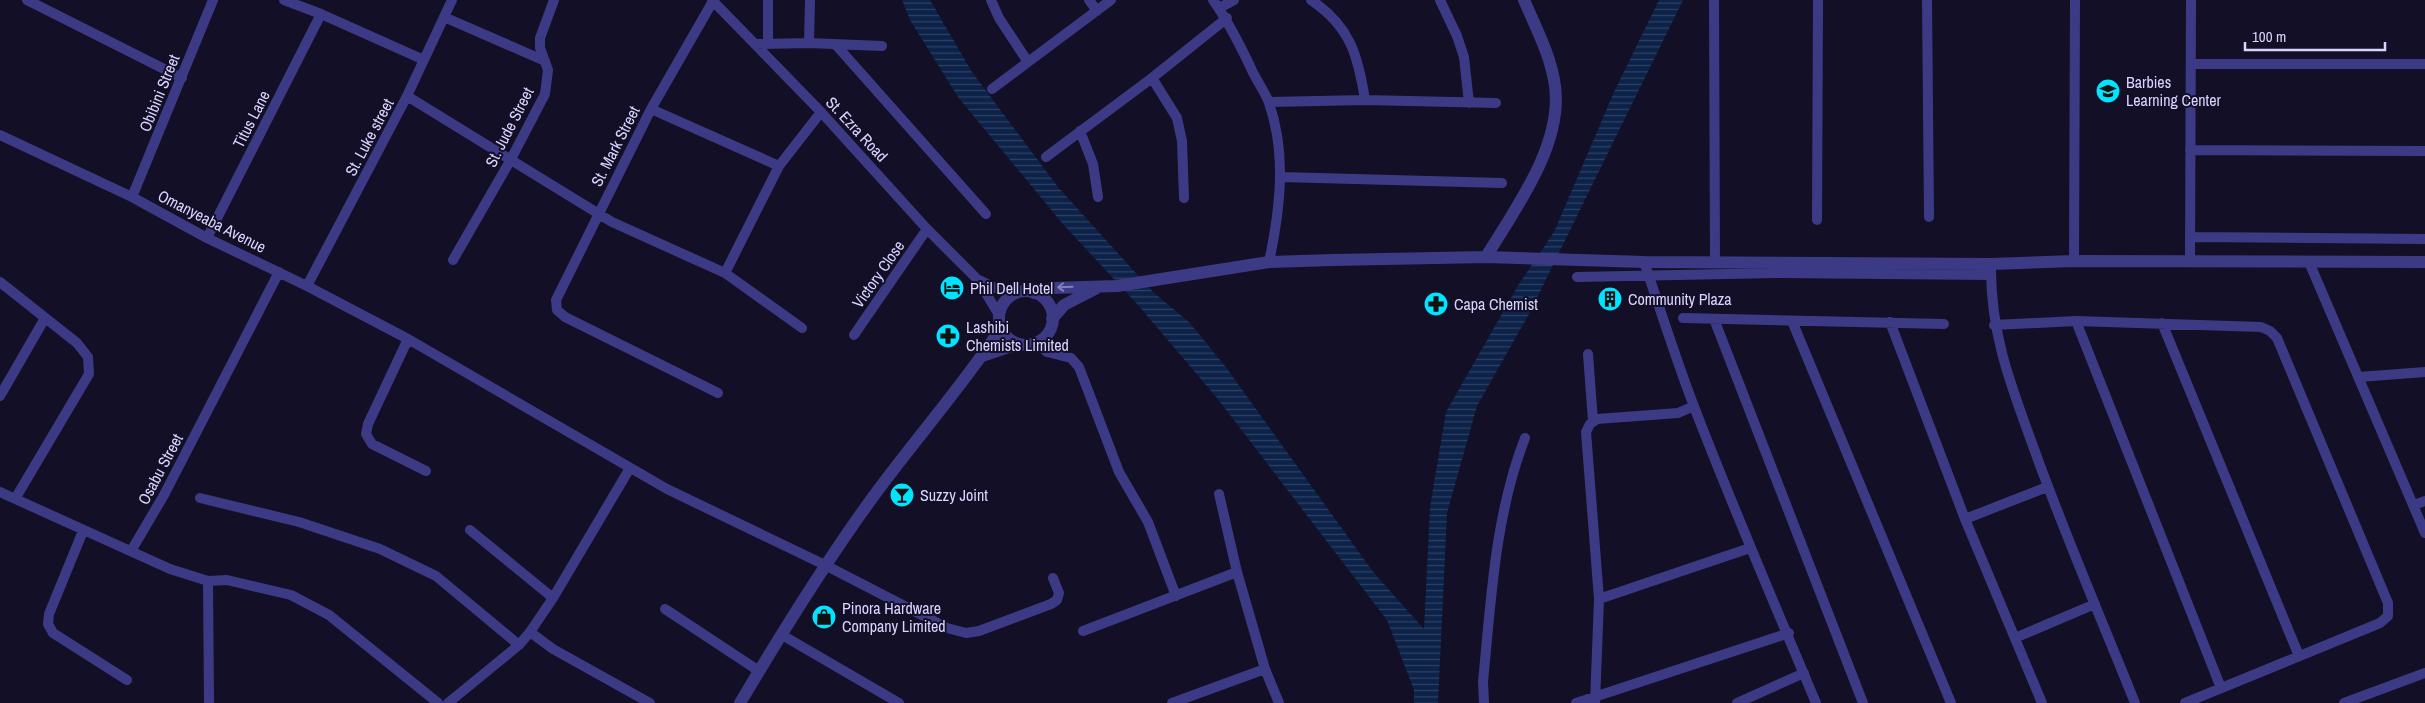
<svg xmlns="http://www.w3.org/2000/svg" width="2425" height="703" font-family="'Archivo Narrow',sans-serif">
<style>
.water{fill:url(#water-rules)}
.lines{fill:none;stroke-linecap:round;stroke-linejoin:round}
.minor{stroke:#3d3a85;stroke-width:10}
.tertiary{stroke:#3d3a85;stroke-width:12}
.oneway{stroke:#837fbc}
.labels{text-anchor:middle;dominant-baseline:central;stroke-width:4;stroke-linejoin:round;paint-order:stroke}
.poi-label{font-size:16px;fill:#d9d4ff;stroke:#130f26;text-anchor:start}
.street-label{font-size:16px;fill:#d9d4ff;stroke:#130f26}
</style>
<defs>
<pattern id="water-rules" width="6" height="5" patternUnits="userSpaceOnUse" patternTransform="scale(1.25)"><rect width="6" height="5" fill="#0c2248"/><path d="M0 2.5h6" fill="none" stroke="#2f4163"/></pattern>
</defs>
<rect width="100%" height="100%" fill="#130f26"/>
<path class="water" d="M902,0H930L972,72L1058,187L1153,292L1189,322L1225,366L1374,573L1424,629L1430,507L1446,412L1519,284L1554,232L1614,92L1659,0H1683L1528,316L1477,406L1447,513L1438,703H1414V690L1387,620L1217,398L1138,305L1062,223L958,97L910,20Z"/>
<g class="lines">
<path class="minor" d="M27,0L182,78
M284,0L321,14L424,60
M712,0L821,112L927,229L978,280L999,315
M768,0V43
M991,0L999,18L1028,62
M1089,0L1097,11
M1213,0C1228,21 1239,43 1250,66C1255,79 1265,91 1269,103C1287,155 1280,210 1269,262
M1311,0C1350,26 1358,55 1365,100
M1440,0L1457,36L1464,57L1469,103
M1714,0L1715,262
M1927,0L1929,217
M713,1L651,109L556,300L557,310L565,317L718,393
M1219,8L1234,0
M444,17L545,61
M809,43L810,0
M756,44L809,43L882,46
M836,45L986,214
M2191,64H2425
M1152,78L1177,118L1182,141L1184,198
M992,89L1111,0
M407,96L612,222L725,273L802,328
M1269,102L1365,100L1496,103
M651,109L779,166
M1080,131L1093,164L1098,197
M0,135L132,197L207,238L307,286L408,339L667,489L825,565L947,628L966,633L979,631L1051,604L1057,600L1059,593L1053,578
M2190,150L2425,151
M1046,157L1152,78L1227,18
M1281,177L1502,183
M132,197L213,0
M1817,220L1818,0
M2190,237L2425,239
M207,238L321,14
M453,260L510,161L545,94L548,70L540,48V38L554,0
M2074,261L2075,0
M1644,262C1661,311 1676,360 1695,409C1733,508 1775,605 1816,703
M2190,262L2191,0
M2309,262L2425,533
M1991,264C1990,332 2010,383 2033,446C2064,533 2101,618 2135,703
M725,273L779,166L821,112
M1577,277L1777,273L1990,275
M979,280L995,288L1020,292
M0,282L77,343L88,357L89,374L15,499
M307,286L407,96L452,0
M1683,318L1944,324
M1714,319L1863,703
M1792,321L1951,703
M2076,321L2221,688
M1890,322L1965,519L2042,703
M2162,323L2299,656
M1994,325L2076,321L2261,327L2270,331L2277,338L2388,603V616L2380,623L2185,703
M854,335L927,229
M408,339L368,424L366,434L372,444L426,471
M1037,343L1047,352L1071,358L1079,367L1119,472L1148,522L1176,596
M1588,354L1593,421
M2359,377L2425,372
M0,396L45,318
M0,492L170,569L208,581L227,580L291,595L329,615L438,703
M1219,494L1237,572L1265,669L1279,703
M200,498L299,522L380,549L436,576L519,645
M2414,505L2425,501
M1965,519L2047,487
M470,530L553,598
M83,531L49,614L48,624L53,633L127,680
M131,551L164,495L279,272
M208,581L209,703
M1599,599L1750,548
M665,609L759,671
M1083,631L1237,572
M530,632L553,649L650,703
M782,635L899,703
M2015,638L2095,604
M448,703L519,645L530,632L553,598L630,468
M1172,703L1265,669
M1484,703L1483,682C1491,600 1495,515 1525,438
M1576,703L1789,633
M1595,703L1599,599L1586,432L1590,424L1597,419L1678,413L1694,406
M1737,703L1804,673
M2344,703L2425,673"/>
<path class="tertiary" d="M1486,257C1515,209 1563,145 1555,86C1551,56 1536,28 1524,0
M999 318a27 27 0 1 1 54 0a27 27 0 1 1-54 0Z
M1034,293L1052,288L1117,286L1269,262L1333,260L1486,257L1644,262L1991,264L2074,261L2425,262
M1052,319L1064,305L1097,288
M982,356L1018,344
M740,703C781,634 823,566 870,501C912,443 961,388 1001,328"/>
</g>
<defs><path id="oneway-shaft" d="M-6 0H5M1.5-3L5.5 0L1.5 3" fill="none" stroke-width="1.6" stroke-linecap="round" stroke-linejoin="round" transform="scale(1.25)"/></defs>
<use class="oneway" href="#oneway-shaft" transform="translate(1065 287) rotate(178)"/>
<defs>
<symbol id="school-disc" viewBox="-11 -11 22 22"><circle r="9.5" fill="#00e5ff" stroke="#130f26"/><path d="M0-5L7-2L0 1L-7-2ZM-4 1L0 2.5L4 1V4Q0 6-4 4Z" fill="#111"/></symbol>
<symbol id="hotel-disc" viewBox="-11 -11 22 22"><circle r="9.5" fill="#00e5ff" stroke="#130f26"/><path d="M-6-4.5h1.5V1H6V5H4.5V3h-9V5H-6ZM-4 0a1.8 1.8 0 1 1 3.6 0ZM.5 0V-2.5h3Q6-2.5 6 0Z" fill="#111"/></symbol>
<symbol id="building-disc" viewBox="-11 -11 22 22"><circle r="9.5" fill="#00e5ff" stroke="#130f26"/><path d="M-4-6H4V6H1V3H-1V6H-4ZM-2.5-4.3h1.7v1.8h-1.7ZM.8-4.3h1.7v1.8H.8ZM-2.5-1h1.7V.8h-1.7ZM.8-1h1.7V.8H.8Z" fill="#111"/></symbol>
<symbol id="pharmacy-disc" viewBox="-11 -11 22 22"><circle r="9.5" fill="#00e5ff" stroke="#130f26"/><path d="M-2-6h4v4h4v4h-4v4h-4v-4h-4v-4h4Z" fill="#111"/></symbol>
<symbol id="bar-disc" viewBox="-11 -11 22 22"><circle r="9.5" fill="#00e5ff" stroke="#130f26"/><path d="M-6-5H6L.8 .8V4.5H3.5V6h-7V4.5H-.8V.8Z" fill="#111"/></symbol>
<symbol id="shop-disc" viewBox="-11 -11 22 22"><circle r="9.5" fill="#00e5ff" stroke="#130f26"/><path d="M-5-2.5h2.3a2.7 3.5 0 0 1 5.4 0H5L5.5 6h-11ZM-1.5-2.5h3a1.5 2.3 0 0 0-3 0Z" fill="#111"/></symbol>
</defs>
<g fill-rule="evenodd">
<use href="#school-disc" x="2094" y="77" width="28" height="28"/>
<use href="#hotel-disc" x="938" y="274" width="28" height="28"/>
<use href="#building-disc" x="1596" y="285" width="28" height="28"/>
<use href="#pharmacy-disc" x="1422" y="290" width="28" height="28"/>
<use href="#pharmacy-disc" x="934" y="322" width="28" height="28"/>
<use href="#bar-disc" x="888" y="481" width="28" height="28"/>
<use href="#shop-disc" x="810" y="603" width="28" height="28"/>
</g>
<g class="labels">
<g class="poi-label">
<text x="2126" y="82">Barbies<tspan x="2126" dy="18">Learning Center</tspan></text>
<text x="970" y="288">Phil Dell Hotel</text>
<text x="1628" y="299">Community Plaza</text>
<text x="1454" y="304">Capa Chemist</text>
<text x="966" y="327">Lashibi<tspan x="966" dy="18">Chemists Limited</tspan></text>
<text x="920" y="495">Suzzy Joint</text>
<text x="842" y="608">Pinora Hardware<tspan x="842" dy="18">Company Limited</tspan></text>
</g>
<g class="street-label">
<text transform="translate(159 93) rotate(-68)">Obibini Street</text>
<text transform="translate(251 119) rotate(-63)">Titus Lane</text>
<text transform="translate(509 127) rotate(-63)">St. Jude Street</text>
<text transform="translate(857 129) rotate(47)">St. Ezra Road</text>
<text transform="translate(369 137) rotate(-62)">St. Luke street</text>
<text transform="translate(615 146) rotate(-63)">St. Mark Street</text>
<text transform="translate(212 221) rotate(27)">Omanyeaba Avenue</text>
<text transform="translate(878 274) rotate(-55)">Victory Close</text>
<text transform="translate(160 469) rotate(-62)">Osabu Street</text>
</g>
</g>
<path d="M2245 42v8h140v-8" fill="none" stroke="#d9d4ff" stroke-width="2.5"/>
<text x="2252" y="42" font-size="15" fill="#d9d4ff" stroke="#130f26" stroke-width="4" paint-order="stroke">100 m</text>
</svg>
